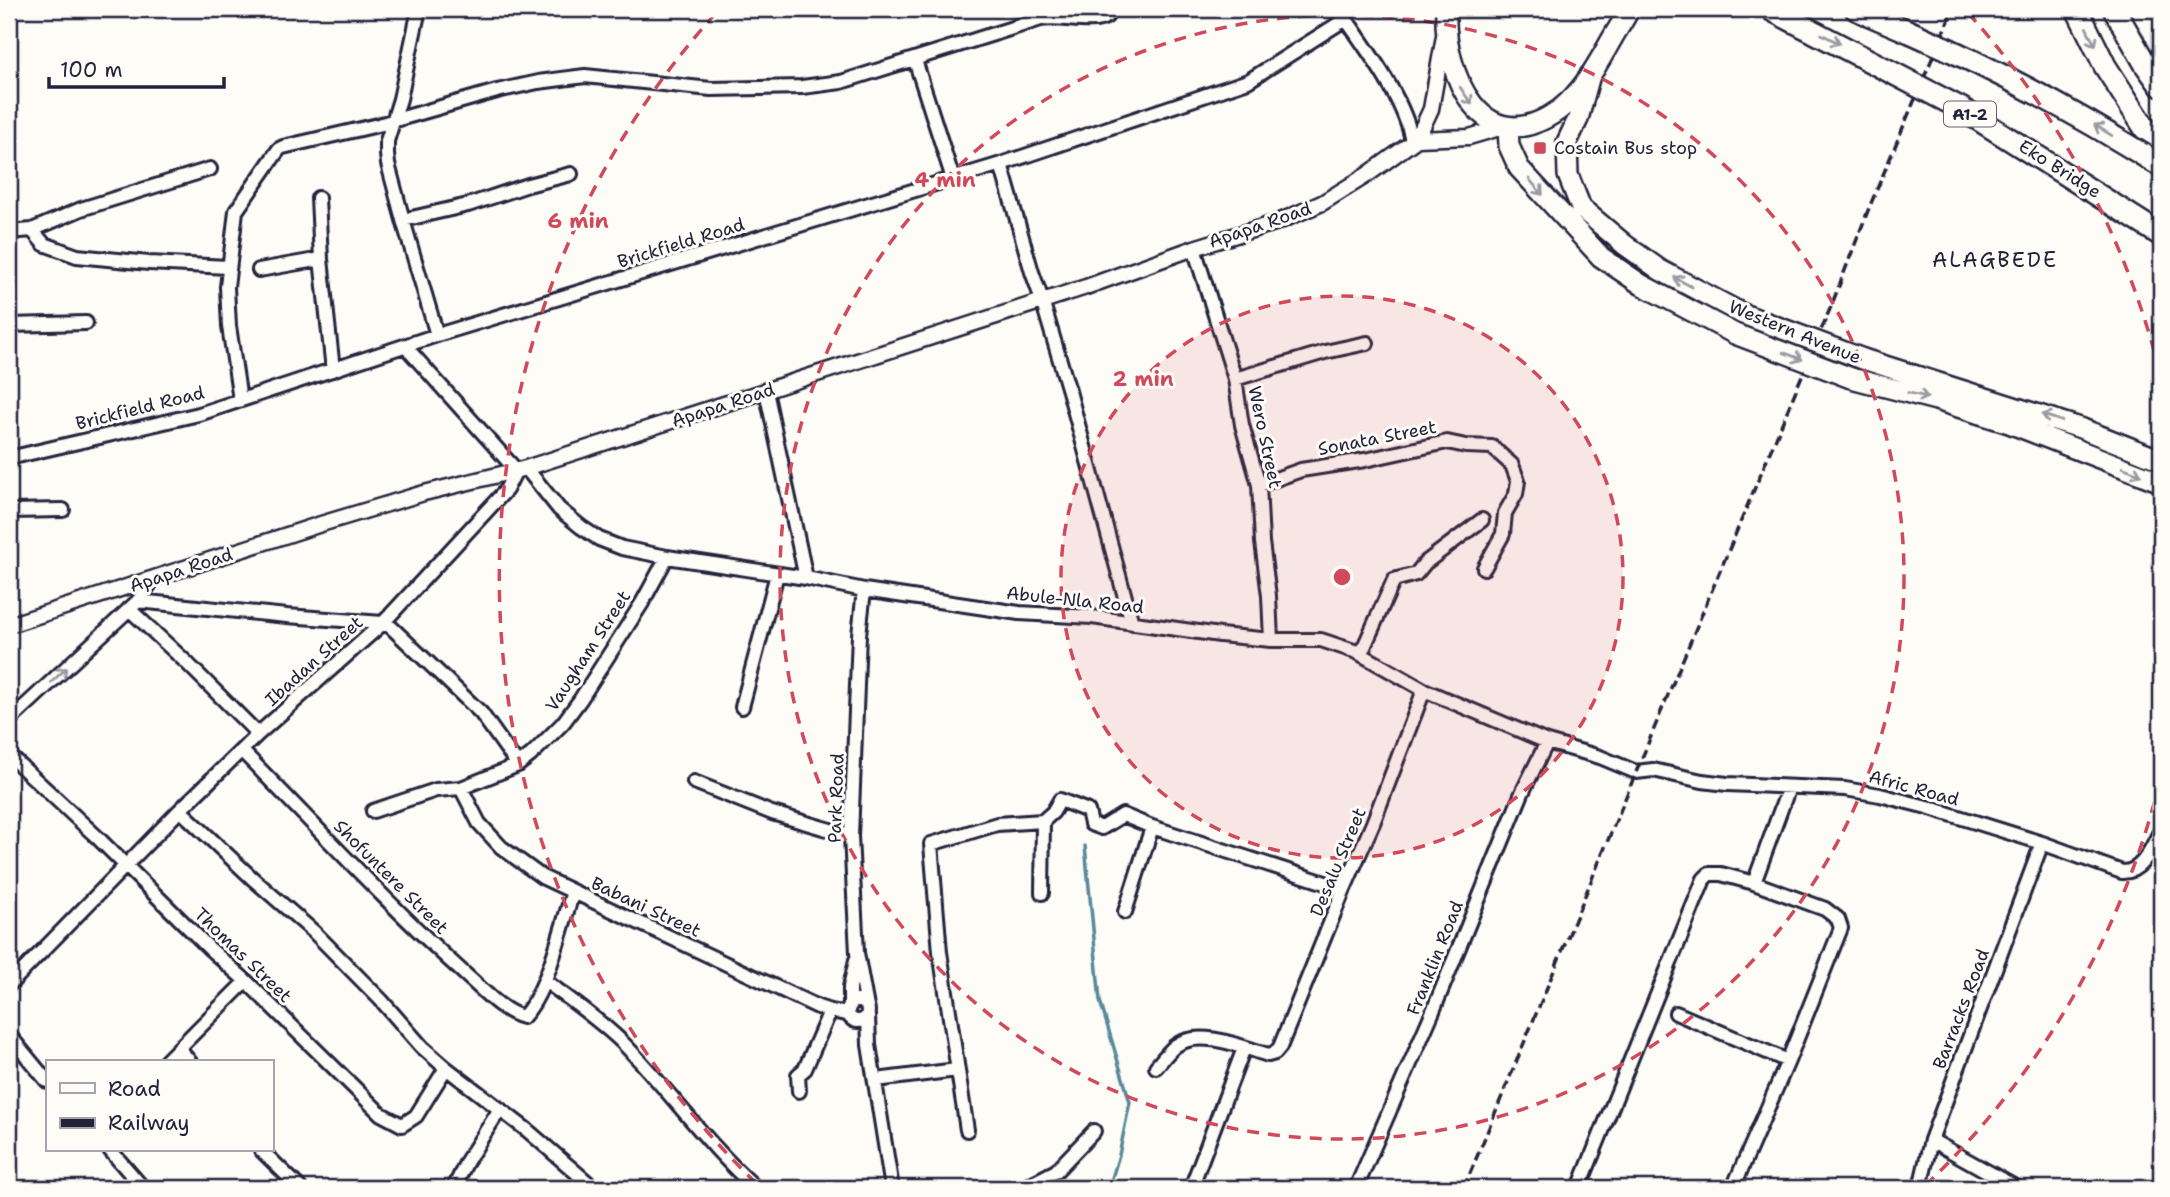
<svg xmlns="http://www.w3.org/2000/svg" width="2170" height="1197" font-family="'Shantell Sans',sans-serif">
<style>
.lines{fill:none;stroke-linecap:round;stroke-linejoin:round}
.stream{stroke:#598999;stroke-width:3.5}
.minor-casing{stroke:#22223b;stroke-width:18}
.tertiary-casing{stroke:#22223b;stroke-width:19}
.primary-casing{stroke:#22223b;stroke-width:24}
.motorway-casing{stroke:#22223b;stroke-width:26}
.minor{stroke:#fdfcf7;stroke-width:12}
.tertiary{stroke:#fdfcf7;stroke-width:14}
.primary{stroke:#fdfcf7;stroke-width:19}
.motorway{stroke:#fdfcf7;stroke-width:21}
.rail{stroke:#22223b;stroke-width:3.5;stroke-dasharray:10 5;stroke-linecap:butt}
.primary-bridge-casing{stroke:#22223b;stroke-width:24;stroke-linecap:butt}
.motorway-bridge-casing{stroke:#22223b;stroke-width:26;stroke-linecap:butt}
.primary-bridge{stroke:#fdfcf7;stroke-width:19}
.motorway-bridge{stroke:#fdfcf7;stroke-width:21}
.oneway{stroke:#9a9aa2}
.ring{fill:none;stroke:#d1495b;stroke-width:3.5;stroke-dasharray:12 9}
.poi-dot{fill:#d1495b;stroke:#fdfcf7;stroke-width:2.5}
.labels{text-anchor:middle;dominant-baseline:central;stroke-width:6;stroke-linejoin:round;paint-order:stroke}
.shield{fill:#fdfcf7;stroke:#646373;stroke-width:2}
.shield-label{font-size:16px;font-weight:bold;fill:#22223b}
.poi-label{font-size:18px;fill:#22223b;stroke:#fdfcf7;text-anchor:start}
.street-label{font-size:18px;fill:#22223b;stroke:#fdfcf7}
.quarter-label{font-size:21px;letter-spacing:2px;fill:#22223b;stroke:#fdfcf7}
.centre{fill:#d1495b;stroke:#fdfcf7;stroke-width:3.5}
.ring-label{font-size:21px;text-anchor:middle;font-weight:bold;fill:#d1495b;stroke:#fdfcf7;stroke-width:6;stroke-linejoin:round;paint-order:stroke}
</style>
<rect width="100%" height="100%" fill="#fdfcf7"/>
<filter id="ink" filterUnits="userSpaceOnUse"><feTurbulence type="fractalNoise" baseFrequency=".0143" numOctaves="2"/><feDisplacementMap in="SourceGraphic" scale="14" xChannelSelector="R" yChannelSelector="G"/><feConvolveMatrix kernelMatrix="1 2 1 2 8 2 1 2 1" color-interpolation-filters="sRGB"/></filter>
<g filter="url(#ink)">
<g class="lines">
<path class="stream" d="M1085,846L1100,1001L1130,1102L1119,1155L1109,1188"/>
<defs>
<path id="minor" d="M419,9L400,99L387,141V154L388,164L403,220L437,335
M1339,9C1364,46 1404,97 1412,141
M915,60L953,179
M1001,164L1032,272L1042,300L1069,391L1132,623
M318,198L321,259L333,370
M403,220L468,205L528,185L571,174
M32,230L44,244L77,256L149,263L228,267
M9,232L32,230L81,209L210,169
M1194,248L1235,379L1242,425L1259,485L1262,542L1269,596L1271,640
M259,270L321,259
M9,325L86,323
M1235,379L1325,352L1367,343
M766,391L806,578
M240,400L229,326L227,287L236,211L279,149L283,147L378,125L497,91L538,82L585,76L711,89L802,87L841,82L1041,19C1060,15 1094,26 1107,16L1108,9
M9,458L199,414L437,335L1001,164L1248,81L1346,19
M526,468L559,509L581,527L599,539L622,548L667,557L806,578L864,590L1019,613L1092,617L1220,635L1271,640H1321L1357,652L1424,690L1547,742L1600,757L1636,772L1653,770L1702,781L1727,784L1845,789L1880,795L1927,807L2042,843L2122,872C2143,873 2152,846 2161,830
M1259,485L1301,470L1365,460L1447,442L1466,446L1492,447L1512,465L1518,481L1516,494L1505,513L1503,534L1484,568
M9,511L63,510
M864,590L859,635L851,836L857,953L867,1007
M138,601L287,616L383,623L391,627L481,713L518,765
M129,609L186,662L258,734
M1359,653L1364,647L1394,580L1416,574L1425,563L1482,520
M742,707L777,574
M9,721L138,601L154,578
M242,751C316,826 388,905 467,976C482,989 502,1012 523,1017C548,991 561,927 573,892
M9,755L97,837L210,949L246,981L381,1114L402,1125L416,1116L446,1068
M694,782L772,813L851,836
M461,788L479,823L501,847L542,877L818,1007L830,1011L848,1014
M180,810L252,878L314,932L381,1000L422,1047L446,1068L527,1130L594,1188
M373,811L436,790L461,788L518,765L531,755L563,723L580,700L642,603L667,557
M1042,893L1043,821
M1125,912L1152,827
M545,981C571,1000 598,1019 621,1041C668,1088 706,1144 756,1188
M9,985L180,810L258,734L383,623L506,490L516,470L405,346
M848 1011a10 10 0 1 1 20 0a10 10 0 1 1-20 0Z
M850,1006V987L856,960
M1676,1013L1788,1061
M868,1015L869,1045L892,1188
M9,1035L47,1081
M179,1049L190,1062
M165,1062L246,981
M1156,1067C1162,1060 1168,1052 1175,1046C1200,1028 1242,1047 1268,1055L1275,1053L1280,1047L1344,889L1373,823L1424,690
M876,1080L957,1070
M799,1091L798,1075L805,1069L830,1011
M967,1130L940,952L931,844L997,824L1043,821L1053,812L1060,800L1088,811L1091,824L1102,828L1123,815L1152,827L1344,889
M1931,1140L2017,1188
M110,1150L143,1188
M261,1150L300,1188
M454,1188L467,1161L500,1109
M1023,1188L1056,1171L1094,1131
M1191,1188L1244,1048
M1356,1188L1433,1011L1522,793L1547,742
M1579,1188L1704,879L1709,874H1721L1754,883
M1733,1188L1788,1061L1841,928L1838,919L1825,909L1754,883L1789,787
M1920,1188L1931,1140L2042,843"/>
<path id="tertiary" d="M1417,139L1431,109L1444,36
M9,625L321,524L424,493L526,468L1086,287L1194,248L1278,222L1322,203L1367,175L1417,139L1469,137L1503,127"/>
<path id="primary" d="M1446,9C1443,73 1482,165 1559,110C1584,91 1598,63 1613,37C1618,28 1625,19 1629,9
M1590,75L1578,119L1567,142L1568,175L1581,208L1625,245L1660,270L1743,314
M1508,127L1509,146L1519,168L1601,257L1642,285L1735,334
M1863,359L2080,428L2161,460
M1851,378L1936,400L2009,423L2161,482"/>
<path id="motorway" d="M1856,9L1910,32
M2077,9L2105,66L2161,153
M2114,9L2146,65L2161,86"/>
</defs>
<use href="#minor" class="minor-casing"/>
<use href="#tertiary" class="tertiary-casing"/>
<use href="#primary" class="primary-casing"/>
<use href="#motorway" class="motorway-casing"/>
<use href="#minor" class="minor"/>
<use href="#tertiary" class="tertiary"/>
<use href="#primary" class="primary"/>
<use href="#motorway" class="motorway"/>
<path class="rail" d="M1464,1188L1673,683L1832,304L1869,208L1953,9"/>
<defs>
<path id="primary-bridge" d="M1743,314L1863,359
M1735,334L1851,378"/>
<path id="motorway-bridge" d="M1770,9L1962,109L2161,235
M1910,32C1999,71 2079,114 2161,166"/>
</defs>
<use href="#primary-bridge" class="primary-bridge-casing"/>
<use href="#motorway-bridge" class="motorway-bridge-casing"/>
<use href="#primary-bridge" class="primary-bridge"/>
<use href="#motorway-bridge" class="motorway-bridge"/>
</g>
<defs><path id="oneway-shaft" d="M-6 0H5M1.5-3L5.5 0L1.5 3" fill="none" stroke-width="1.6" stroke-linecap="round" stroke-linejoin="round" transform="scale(1.75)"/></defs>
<g class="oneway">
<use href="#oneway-shaft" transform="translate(2091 37) rotate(64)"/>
<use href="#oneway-shaft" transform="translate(1831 39) rotate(27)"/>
<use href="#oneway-shaft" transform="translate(1466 96) rotate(56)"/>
<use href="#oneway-shaft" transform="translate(2103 130) rotate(-148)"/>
<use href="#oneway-shaft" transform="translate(1536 187) rotate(49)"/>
<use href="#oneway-shaft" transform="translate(1683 282) rotate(-152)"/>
<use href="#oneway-shaft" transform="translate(1793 356) rotate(21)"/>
<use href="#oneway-shaft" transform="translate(1918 395) rotate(13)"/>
<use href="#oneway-shaft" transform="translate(2052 418) rotate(-161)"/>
<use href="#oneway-shaft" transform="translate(2132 471) rotate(21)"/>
<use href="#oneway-shaft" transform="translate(59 675) rotate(-43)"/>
</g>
</g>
<circle cx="1342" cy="577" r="281" fill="#d1495b" fill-opacity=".12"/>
<g class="ring">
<circle cx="1342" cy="577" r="281"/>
<circle cx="1342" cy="577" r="562"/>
<path d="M2160 781A843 843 0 0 1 1928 1183M756 1183A843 843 0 0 1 716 13M1968 13A843 843 0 0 1 2160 373"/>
</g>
<rect class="poi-dot" x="1533" y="141" width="14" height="14" rx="3.5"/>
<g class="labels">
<rect class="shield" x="1944" y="101.5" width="52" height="25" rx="5"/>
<g class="shield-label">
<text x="1970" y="114">A1-2</text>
</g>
<g class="poi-label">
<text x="1554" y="148">Costain Bus stop</text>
</g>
<g class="street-label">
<text transform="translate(2060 169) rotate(32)">Eko Bridge</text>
<text transform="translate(1260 225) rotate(-19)">Apapa Road</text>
<text transform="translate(681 243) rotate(-17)">Brickfield Road</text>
<text transform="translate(1795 332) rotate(22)">Western Avenue</text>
<text transform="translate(723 405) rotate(-18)">Apapa Road</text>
<text transform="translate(140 408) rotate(-14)">Brickfield Road</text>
<text transform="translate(1265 437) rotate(78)">Wero Street</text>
<text transform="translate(1377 438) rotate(-11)">Sonata Street</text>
<text transform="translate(181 570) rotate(-18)">Apapa Road</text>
<text transform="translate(1075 600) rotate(6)">Abule-Nla Road</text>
<text transform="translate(588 651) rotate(-57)">Vaugham Street</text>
<text transform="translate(314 661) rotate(-42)">Ibadan Street</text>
<text transform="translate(1914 788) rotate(15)">Afric Road</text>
<text transform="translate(836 798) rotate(-88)">Park Road</text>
<text transform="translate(1338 862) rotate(-67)">Desalu Street</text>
<text transform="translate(391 877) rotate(45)">Shofuntere Street</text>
<text transform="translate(646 907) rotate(25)">Babani Street</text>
<text transform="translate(243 955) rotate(44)">Thomas Street</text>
<text transform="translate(1435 958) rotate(-68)">Franklin Road</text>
<text transform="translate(1961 1009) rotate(-69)">Barracks Road</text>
</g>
<g class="quarter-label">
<text x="1995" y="260">ALAGBEDE</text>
</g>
</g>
<circle cx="1342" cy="577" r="10" class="centre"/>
<g class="ring-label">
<text x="945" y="187">4 min</text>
<text x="578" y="228">6 min</text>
<text x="1143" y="386">2 min</text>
</g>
<rect width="2170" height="1197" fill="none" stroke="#fdfcf7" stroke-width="35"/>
<rect x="18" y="18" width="2135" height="1162" fill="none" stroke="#22223b" stroke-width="2.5" filter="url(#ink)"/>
<rect x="46" y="1060" width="228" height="91" fill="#fdfcf7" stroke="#a5a5ac" stroke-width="2"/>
<rect x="60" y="1083" width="35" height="10" fill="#fdfcf7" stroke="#a5a5ac" stroke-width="2"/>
<text x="108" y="1096" font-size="21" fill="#22223b">Road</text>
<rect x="60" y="1118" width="35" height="10" fill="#22223b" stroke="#a5a5ac" stroke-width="2"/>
<text x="108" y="1130" font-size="21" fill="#22223b">Railway</text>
<path d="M49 77v10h175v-10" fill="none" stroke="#22223b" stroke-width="3.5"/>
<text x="60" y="77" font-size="21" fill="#22223b" stroke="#fdfcf7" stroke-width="5" paint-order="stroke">100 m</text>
</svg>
